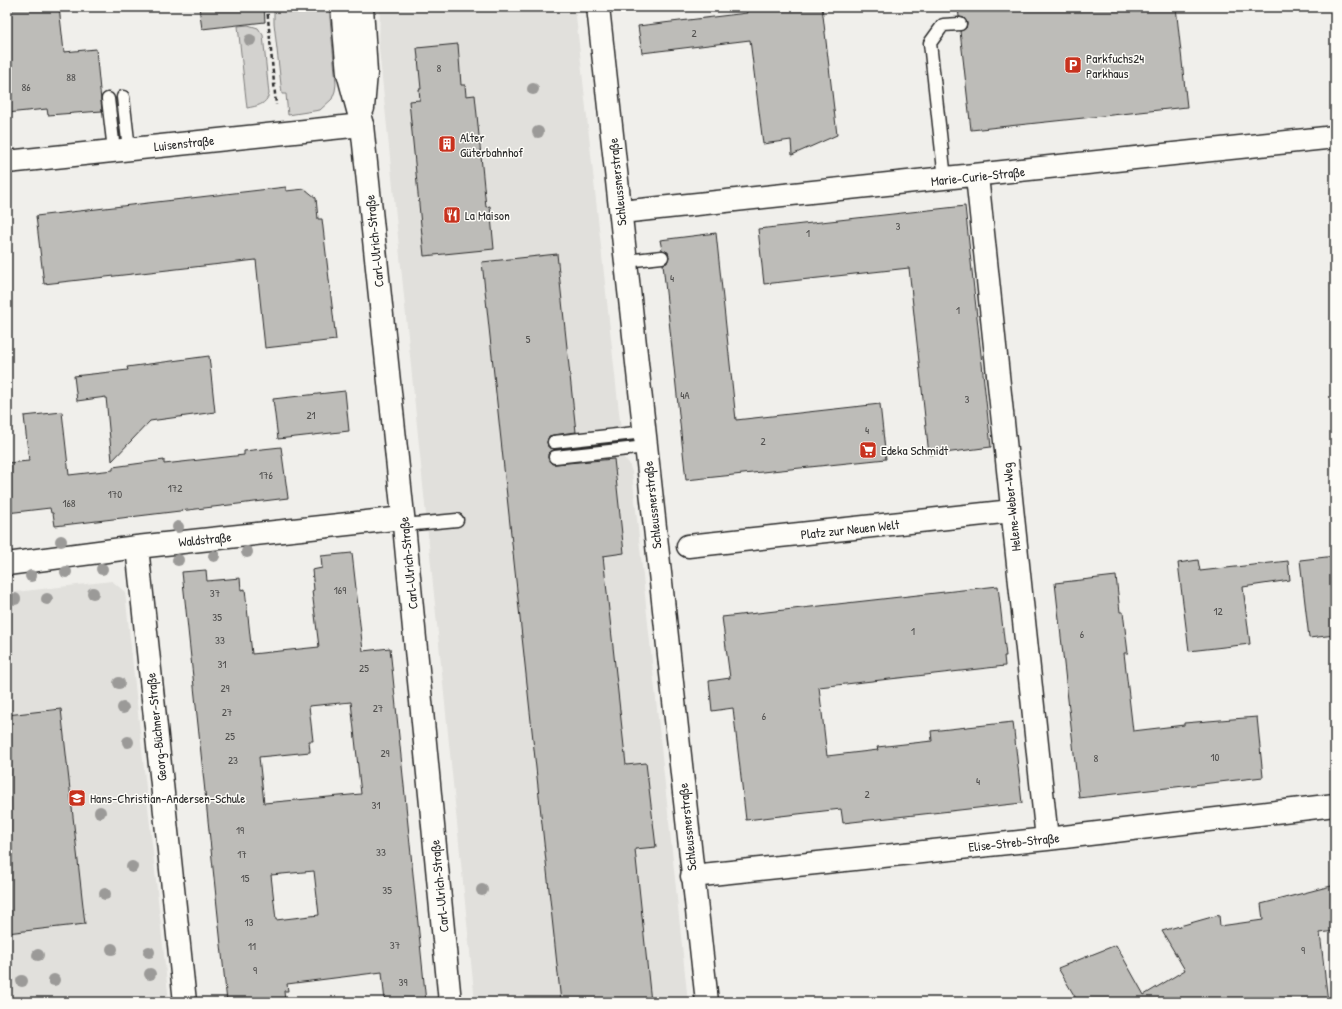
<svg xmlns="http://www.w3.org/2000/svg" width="1342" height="1009" font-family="'Patrick Hand',sans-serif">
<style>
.built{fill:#e1e0dc}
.green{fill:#d3d2cf;stroke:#7f7e7d}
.building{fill:#bdbcb8;stroke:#2b2b2b;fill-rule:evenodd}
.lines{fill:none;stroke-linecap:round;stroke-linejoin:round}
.lane-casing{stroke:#2b2b2b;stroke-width:15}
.street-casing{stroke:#2b2b2b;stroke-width:25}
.secondary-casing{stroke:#2b2b2b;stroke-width:25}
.path{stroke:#2b2b2b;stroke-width:2.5;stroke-dasharray:4 3;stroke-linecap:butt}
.lane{stroke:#fdfcf7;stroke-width:12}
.street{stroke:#fdfcf7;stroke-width:22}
.secondary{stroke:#fdfcf7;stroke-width:22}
.tree{fill:#9b9a98}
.labels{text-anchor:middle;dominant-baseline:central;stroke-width:3;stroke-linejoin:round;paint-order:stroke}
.number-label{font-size:11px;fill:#504f4e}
.poi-label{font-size:13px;fill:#2b2b2b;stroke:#fdfcf7;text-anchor:start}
.street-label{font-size:13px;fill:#2b2b2b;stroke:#fdfcf7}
</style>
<rect width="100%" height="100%" fill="#f0efeb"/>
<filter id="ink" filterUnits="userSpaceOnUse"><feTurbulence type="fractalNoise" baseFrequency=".025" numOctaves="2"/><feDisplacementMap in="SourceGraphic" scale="8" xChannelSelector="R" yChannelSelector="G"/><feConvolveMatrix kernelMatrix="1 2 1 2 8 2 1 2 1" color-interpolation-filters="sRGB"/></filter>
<g filter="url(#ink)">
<path class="built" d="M380,7H575L624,458L629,463L632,472L688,1002H475L379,48Z
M112,581L125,592L169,1002H7V593Z"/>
<path class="green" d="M274,7H329L336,84L335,91L332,99L320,110L288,115L286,94H282L274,23Z
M248,25L258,28L263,35L269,94C266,105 257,106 247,108L238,26Z"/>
<path class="building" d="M7,7H59L64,52L96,49L102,111L48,115L47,109L7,113Z
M199,7H264L265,22L202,29Z
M771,7H822L837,135L792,155L791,140L763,144L750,40L642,53L638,26L747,13L746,10Z
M958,7H1176L1187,107L971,130L960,31L966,28L967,23L964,18L959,17Z
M458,44L461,85H465L466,96L475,95L486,207L490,206L494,249L424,256L409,101L420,100L419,89H421L417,48Z
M286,187V191L305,189L316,198L318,219H322L336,340L265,348L256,260L44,284L36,216Z
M965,206L991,447L929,455L909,268L764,284L758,229Z
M716,233L736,420L880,404L886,459L686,480L663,264L667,263L669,257L668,252L662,250L660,240Z
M557,254L576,432L553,435L549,436L547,442L548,447L554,449L577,447L554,450L548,454V458L552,464H556L614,459L624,553L603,556L626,765L646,763L656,847L635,849L651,1002H561L482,262Z
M209,356L215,412L150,421L112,461L106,397L77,401L74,376L128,370L127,367Z
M345,391L349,431L278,439L273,399Z
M62,412L69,475L113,470V467L164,460V464L244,455V451L281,447L288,498L55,526L53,513H51L50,508L7,513V463L29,461L24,416Z
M352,553L363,651L390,648L426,1002H385L382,972L287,984L288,991H284L285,1002H227L182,572L206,570L207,581L240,578L241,590L245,589L252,654L319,647L312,591L314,590L312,570L322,568L321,556ZM351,702L361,794L264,803L259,757L310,752L309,741H313L309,706ZM314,871L319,915L276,920L271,875Z
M1335,556V635L1309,638L1300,560Z
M1198,560L1200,571L1288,561L1290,580L1243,587L1250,644L1189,651L1178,563Z
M1116,576L1120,612H1123L1128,653H1124L1133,731L1184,725V723L1257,717L1263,777L1079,798L1055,583Z
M998,586L1006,656H1004L1005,666L819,687L827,756L878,750L877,747L932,741L931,731L1013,722L1022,803L843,823L841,809L746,820L733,708L712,711L709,681L730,678L722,617Z
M61,709L85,924L7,933V715Z
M1335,885V931L1320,933L1328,1002H1078L1058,968L1116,945L1144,995L1185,970L1162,931L1219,915L1220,926L1263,920L1261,904Z"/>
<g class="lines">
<defs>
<path id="lane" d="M123,97L129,149
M108,99L114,150
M945,179L930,43L943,25L960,24
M626,261L662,257
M554,442L644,432
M555,457L646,447
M404,525L457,520"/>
<path id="street" d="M598,7L707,1002
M7,162L362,125
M977,176L1047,839
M621,212L1335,137
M688,546L1012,511
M137,547L185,1002
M7,564L137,547L403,518
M692,876L1047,839L1335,805"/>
<path id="secondary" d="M342,7L348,73L362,125L404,525L450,1002
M362,7L366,73L363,108"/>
</defs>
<use href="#lane" class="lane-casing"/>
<use href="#street" class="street-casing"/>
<use href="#secondary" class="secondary-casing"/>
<path class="path" d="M267,7L276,105"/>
<use href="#lane" class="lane"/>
<use href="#street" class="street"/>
<use href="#secondary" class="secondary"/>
</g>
<g class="tree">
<circle cx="250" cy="40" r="6"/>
<circle cx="533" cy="89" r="6"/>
<circle cx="538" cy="132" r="6"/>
<circle cx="178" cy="527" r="6"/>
<circle cx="61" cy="541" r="6"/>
<circle cx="247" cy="552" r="6"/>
<circle cx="214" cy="556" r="6"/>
<circle cx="178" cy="560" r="6"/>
<circle cx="102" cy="569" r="6"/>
<circle cx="66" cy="572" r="6"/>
<circle cx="31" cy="576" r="6"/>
<circle cx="93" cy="593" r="6"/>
<circle cx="15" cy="599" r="6"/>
<circle cx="47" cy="599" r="6"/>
<circle cx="119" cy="683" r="6"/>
<circle cx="123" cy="708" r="6"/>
<circle cx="128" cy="742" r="6"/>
<circle cx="100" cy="812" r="6"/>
<circle cx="132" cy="867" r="6"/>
<circle cx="482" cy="890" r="6"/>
<circle cx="105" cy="894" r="6"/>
<circle cx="112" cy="949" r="6"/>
<circle cx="149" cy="952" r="6"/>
<circle cx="38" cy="955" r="6"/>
<circle cx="150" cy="974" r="6"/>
<circle cx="54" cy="980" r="6"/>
<circle cx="22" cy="981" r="6"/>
</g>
</g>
<defs>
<symbol id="parking-square" viewBox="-11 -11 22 22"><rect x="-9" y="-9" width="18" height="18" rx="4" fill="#c8321e" stroke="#fdfcf7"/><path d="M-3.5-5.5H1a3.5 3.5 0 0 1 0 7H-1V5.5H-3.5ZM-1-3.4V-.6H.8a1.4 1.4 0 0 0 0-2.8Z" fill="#fff"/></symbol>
<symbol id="building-square" viewBox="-11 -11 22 22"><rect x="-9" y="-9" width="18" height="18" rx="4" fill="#c8321e" stroke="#fdfcf7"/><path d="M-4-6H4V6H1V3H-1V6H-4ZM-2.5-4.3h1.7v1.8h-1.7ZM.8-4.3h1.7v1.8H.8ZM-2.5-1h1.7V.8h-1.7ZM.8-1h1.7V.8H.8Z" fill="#fff"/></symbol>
<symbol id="restaurant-square" viewBox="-11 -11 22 22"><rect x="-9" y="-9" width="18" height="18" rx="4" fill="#c8321e" stroke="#fdfcf7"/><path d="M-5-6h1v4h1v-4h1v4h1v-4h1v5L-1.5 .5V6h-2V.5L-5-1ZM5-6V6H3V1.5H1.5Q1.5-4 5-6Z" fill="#fff"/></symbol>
<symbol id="supermarket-square" viewBox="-11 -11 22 22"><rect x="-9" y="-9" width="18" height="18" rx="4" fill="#c8321e" stroke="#fdfcf7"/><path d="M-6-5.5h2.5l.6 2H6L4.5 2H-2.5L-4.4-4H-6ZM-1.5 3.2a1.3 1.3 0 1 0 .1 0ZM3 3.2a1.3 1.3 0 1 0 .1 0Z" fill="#fff"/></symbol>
<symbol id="school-square" viewBox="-11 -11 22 22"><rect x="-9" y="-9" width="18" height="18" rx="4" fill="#c8321e" stroke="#fdfcf7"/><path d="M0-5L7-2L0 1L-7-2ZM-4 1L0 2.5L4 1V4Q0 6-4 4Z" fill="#fff"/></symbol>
</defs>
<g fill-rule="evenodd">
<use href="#parking-square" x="1063" y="55" width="20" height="20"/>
<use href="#building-square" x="437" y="134" width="20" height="20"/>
<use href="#restaurant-square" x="442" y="205" width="20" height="20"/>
<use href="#supermarket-square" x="858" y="440" width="20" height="20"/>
<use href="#school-square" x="67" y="788" width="20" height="20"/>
</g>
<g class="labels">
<g class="number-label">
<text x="694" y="33">2</text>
<text x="439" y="68">8</text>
<text x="71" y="77">88</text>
<text x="26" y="87">86</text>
<text x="898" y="226">3</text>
<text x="808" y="233">1</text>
<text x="672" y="278">4</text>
<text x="958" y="310">1</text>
<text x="528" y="339">5</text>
<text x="685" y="395">4A</text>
<text x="967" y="399">3</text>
<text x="311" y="415">21</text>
<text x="867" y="430">4</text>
<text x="763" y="441">2</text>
<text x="266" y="475">176</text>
<text x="175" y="488">172</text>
<text x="115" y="494">170</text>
<text x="69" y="503">168</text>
<text x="340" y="590">169</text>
<text x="215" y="593">37</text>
<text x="1218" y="611">12</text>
<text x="217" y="617">35</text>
<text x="913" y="631">1</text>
<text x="1082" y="634">6</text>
<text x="220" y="640">33</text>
<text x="222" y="664">31</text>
<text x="364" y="668">25</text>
<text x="225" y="688">29</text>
<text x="378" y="708">27</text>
<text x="227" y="712">27</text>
<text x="764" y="716">6</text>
<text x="230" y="736">25</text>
<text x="385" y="753">29</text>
<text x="1215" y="757">10</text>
<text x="1096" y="758">8</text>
<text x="233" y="760">23</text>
<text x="978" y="781">4</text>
<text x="867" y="794">2</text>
<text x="376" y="805">31</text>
<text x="240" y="830">19</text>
<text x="381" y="852">33</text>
<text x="242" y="854">17</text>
<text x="245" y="878">15</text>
<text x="387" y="890">35</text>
<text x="249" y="922">13</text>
<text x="395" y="945">37</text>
<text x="252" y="946">11</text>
<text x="1303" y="950">9</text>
<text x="255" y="970">9</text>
<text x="403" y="982">39</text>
</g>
<g class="poi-label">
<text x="1086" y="58">Parkfuchs24<tspan x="1086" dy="15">Parkhaus</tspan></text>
<text x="460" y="137">Alter<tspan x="460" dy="15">Güterbahnhof</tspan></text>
<text x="465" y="215">La Maison</text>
<text x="881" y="450">Edeka Schmidt</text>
<text x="90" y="798">Hans-Christian-Andersen-Schule</text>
</g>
<g class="street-label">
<text transform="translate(184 143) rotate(-6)">Luisenstraße</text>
<text transform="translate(978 176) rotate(-6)">Marie-Curie-Straße</text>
<text transform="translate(617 182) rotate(-96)">Schleussnerstraße</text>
<text transform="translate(374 241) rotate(-96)">Carl-Ulrich-Straße</text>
<text transform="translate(652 505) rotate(-96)">Schleussnerstraße</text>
<text transform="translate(1011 507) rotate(-96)">Helene-Weber-Weg</text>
<text transform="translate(850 529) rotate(-6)">Platz zur Neuen Welt</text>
<text transform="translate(205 539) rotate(-6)">Waldstraße</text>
<text transform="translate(408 563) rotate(-96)">Carl-Ulrich-Straße</text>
<text transform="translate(156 727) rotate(-96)">Georg-Büchner-Straße</text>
<text transform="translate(687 827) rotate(-96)">Schleussnerstraße</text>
<text transform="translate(1014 842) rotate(-6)">Elise-Streb-Straße</text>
<text transform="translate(439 886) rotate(-96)">Carl-Ulrich-Straße</text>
</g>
</g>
<rect width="1342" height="1009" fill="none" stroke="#fdfcf7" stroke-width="24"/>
<rect x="12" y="12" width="1318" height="985" fill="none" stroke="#2b2b2b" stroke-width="1.5" filter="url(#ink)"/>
</svg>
